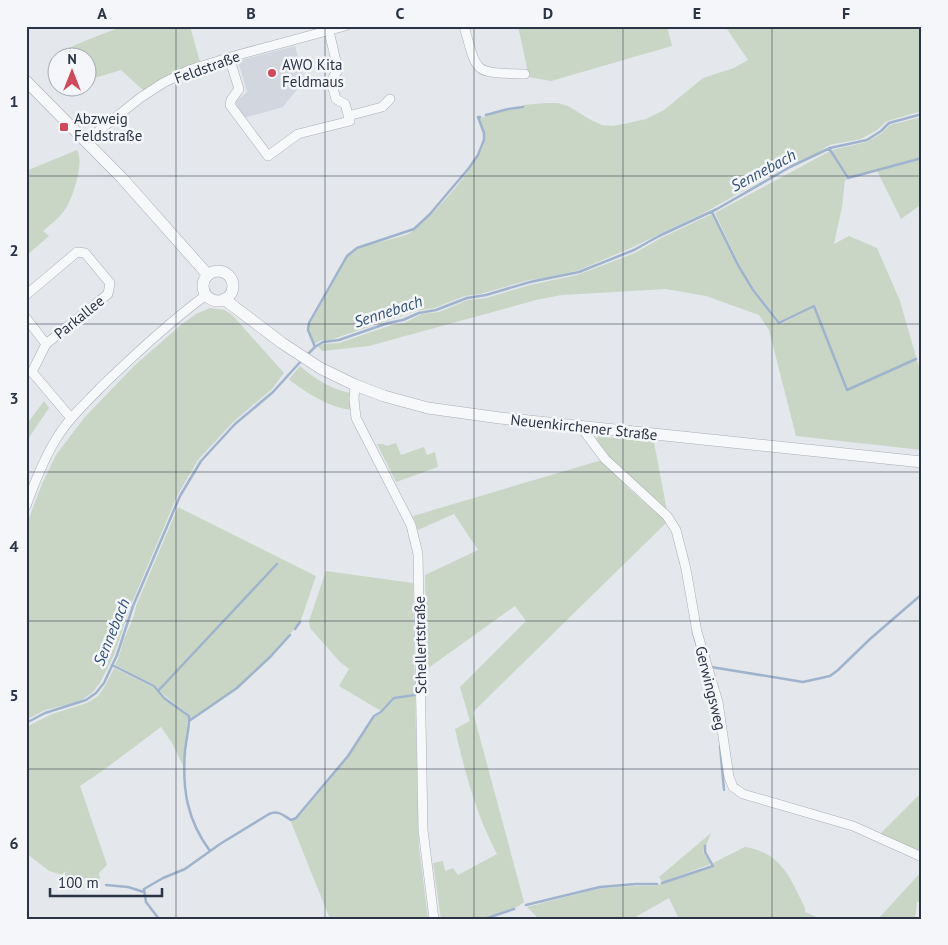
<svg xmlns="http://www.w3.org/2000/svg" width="948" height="945" font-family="'PT Sans',sans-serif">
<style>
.built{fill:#d2d6de}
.green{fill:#c9d6c5}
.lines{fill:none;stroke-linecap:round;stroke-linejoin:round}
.stream{stroke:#9fb4cc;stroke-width:2.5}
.minor-casing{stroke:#a9aeb7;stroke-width:10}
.tertiary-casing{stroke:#a9aeb7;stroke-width:12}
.minor{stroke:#f7f8fa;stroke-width:9}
.tertiary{stroke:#f7f8fa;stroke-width:11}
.grid{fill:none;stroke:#2b3445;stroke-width:1;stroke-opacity:0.55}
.poi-dot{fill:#d1495b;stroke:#f4f6f9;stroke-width:2}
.labels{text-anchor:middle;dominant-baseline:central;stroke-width:5;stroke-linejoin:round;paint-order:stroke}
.poi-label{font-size:15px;fill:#2b3445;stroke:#f4f6f9;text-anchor:start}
.street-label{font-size:15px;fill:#2b3445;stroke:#f4f6f9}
.water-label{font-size:16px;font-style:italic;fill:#34527a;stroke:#f4f6f9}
.neatline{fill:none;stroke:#2b3445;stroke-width:2}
.grid-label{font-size:16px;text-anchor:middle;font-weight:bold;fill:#2b3445}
</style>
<rect width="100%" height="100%" fill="#e4e7ec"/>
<path class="built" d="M295,46L306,85L299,87L283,107L244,118L237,109L236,103L237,100L247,92L238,61Z"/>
<path class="green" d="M124,26H190L200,62L144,91L121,70L88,80V58L63,57L59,53C80,42 102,34 124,26Z
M518,26H667L672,46L551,81L529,77Z
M725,26H922V111L887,121L877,130L861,139L829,145L816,154L789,165L702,214L633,247L579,270L548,278L529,280L480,294L465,296L434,308L416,311L330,340H322L314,344L313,342L308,330L310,324L347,257C363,242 388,242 408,234C426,225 483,160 485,140C486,132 481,126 480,118L508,110L524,108L523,105L547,103H558L568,106L591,120L602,125L613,126L628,123L646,119L664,110L703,78L734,68L748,60Z
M922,117V157L848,177L832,150L867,142L882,133L890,125Z
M77,150C85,162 72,201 64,211C58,219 50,225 43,231L49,236L26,256V171Z
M830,151L847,180H845L842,207L834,244L849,236L877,248L900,301L922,378V450L796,436L769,330L759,315L706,296L666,289L562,295L536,300L369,346L322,351L318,347L323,344L339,343L389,326L404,323L422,314L439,312L468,300L486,298L530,285L577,275L635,253L661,238L712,214L737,265L752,291L779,325L814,307L846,391H848L815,305L780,322L754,289L739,264L715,213Z
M922,159V204L901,219L877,171Z
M210,308L225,310L232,315L284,373L272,389L233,422L198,460L178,494L131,605L114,655L100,683L93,692L83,699L75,703L45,710L26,720V526L42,484L56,455L84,418L134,366L181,325L196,314Z
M300,366C315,379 331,389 350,393L351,410C329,407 310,395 292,382L289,379Z
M44,401L49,408L26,442V425Z
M598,436L654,442L667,511L607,455L596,441Z
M396,443L401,455L424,447L427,455L435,452L438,467L396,482L377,444H383L387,446Z
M602,460L628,488L667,522L473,712L524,902L517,907L480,919H441L433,863L443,861L445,871L453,868L458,875L497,854C476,814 465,773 455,729L470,721L460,687L526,621L515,606L427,669L425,575L478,550L454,514L418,530L413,516Z
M178,507L316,576L301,620L272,657L239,687L191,720L190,715L165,696L155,685L115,665C119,657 121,650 123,642C128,629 134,619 136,606Z
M326,571L413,583L415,694L394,697L381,711L339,686L349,669L340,662L310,628L309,621Z
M114,668L153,687L164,699L183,711L188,717L184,768L172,743L161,727L105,769L80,786L107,865L99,873L100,879L74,878L49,871L26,853V727L52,714L87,703L98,696L105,686Z
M415,696L419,847L428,919H330L291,822L303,812L349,756L375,717L382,713L395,699Z
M922,792V853L879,835Z
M711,833L706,846H704L703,852L711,864L662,882L659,877Z
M745,847C782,853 790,878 805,908V912L821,919H679L669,898L632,919H539L527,907L601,888L637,886H654L714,867L713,863Z
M922,871V902H917L915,919H878Z"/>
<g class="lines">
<path class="stream" d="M486,115L508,109L523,107
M829,148L848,178L922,158
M712,212L738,265L753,290L779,323L814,306L847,390L916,359
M315,347L308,330L309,323L347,256L357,248L414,229L430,214L469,168L478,155L484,140V133L478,117H480
M306,356L315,347L323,342L339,340L388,323L403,320L419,313L436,310L467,298L486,295L530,282L579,272L634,250L659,236L717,209L790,167L830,148L867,140L881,131L889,123L922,114
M295,629L300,622
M693,632L697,646
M112,665L154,686L164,698L189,716C190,725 186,740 185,751C182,789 187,820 210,851
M711,667L803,682L830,676L838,670L870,639L922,594
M705,675L714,706
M158,691L277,564
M189,721L237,688L271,656L290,635
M26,723L45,713L86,700L96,693L104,683L117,655L133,606L180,496L201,461L235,424L273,392L302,360
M720,746L724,790
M662,883L713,866L705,852V846
M106,885L128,887L144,892
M526,905L600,887L636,884H657
M159,919L146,902L144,889L163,878L185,869L220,844L269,814C278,810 283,815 291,820L296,818L348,756L374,716L381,712L394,698L415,695
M484,919L514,909"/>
<defs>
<path id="minor" d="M464,26C478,76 473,72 525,74
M229,57L239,89L231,100L230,105L268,156L298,134L350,121L345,104L336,99L331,81L338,70L329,31
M348,116L382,107L390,99
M86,141L140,98L163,83L189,70L234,56L345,26
M26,295L77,252L85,253L110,283L108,294L46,344L32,372
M26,318L46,344
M32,372L71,418
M355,385L354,399L356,418L411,525L418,554L423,830L434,919
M581,427L605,459L667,516L676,530L686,569L697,632L718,702L729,777L733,787L743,794L853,826L922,857
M26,506C35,481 45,455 60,433C71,416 86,403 100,388C134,355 168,323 206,295"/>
<path id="tertiary" d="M26,81L122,178L208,275
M203 286a15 15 0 1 1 30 0a15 15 0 1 1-30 0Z
M224,299L282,343L320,368L355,385L384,396L428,408L500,418L922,462"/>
</defs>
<use href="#minor" class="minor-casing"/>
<use href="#tertiary" class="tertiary-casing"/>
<use href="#minor" class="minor"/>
<use href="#tertiary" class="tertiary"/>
</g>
<path class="grid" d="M176,26V919M325,26V919M474,26V919M623,26V919M772,26V919M26,176H922M26,324H922M26,472H922M26,621H922M26,769H922"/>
<g class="poi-dot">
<circle cx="272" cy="73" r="5"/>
<rect x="59" y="122" width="10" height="10" rx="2.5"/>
</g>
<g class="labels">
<g class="poi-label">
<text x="282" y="64">AWO Kita<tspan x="282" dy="17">Feldmaus</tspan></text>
<text x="74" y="118">Abzweig<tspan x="74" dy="17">Feldstraße</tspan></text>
</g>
<g class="street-label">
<text transform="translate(207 67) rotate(-20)">Feldstraße</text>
<text transform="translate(79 317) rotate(-39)">Parkallee</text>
<text transform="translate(584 427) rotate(6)">Neuenkirchener Straße</text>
<text transform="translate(420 645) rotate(-91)">Schellertstraße</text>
<text transform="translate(711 688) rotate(76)">Gerwingsweg</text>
</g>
<g class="water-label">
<text transform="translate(763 170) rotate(-28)">Sennebach</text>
<text transform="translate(388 311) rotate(-18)">Sennebach</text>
<text transform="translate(111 632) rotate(-68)">Sennebach</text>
</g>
</g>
<rect width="948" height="945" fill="none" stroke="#f4f6f9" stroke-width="55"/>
<g transform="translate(72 72)"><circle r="24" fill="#f4f6f9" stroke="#a4a8b1"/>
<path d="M0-4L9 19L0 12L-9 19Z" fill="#d1495b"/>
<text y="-8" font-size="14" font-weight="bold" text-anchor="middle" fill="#2b3445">N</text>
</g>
<path d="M50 888v8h112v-8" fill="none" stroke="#2b3445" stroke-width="2.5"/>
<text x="58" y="888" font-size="15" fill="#2b3445" stroke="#f4f6f9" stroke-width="4" paint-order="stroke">100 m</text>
<rect x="28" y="28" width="892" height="890" class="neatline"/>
<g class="grid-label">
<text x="102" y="19">A</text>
<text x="251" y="19">B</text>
<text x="400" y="19">C</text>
<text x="548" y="19">D</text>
<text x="697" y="19">E</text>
<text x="846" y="19">F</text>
<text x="14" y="107">1</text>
<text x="14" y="256">2</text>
<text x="14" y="404">3</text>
<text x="14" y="552">4</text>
<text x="14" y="701">5</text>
<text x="14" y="849">6</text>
</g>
</svg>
